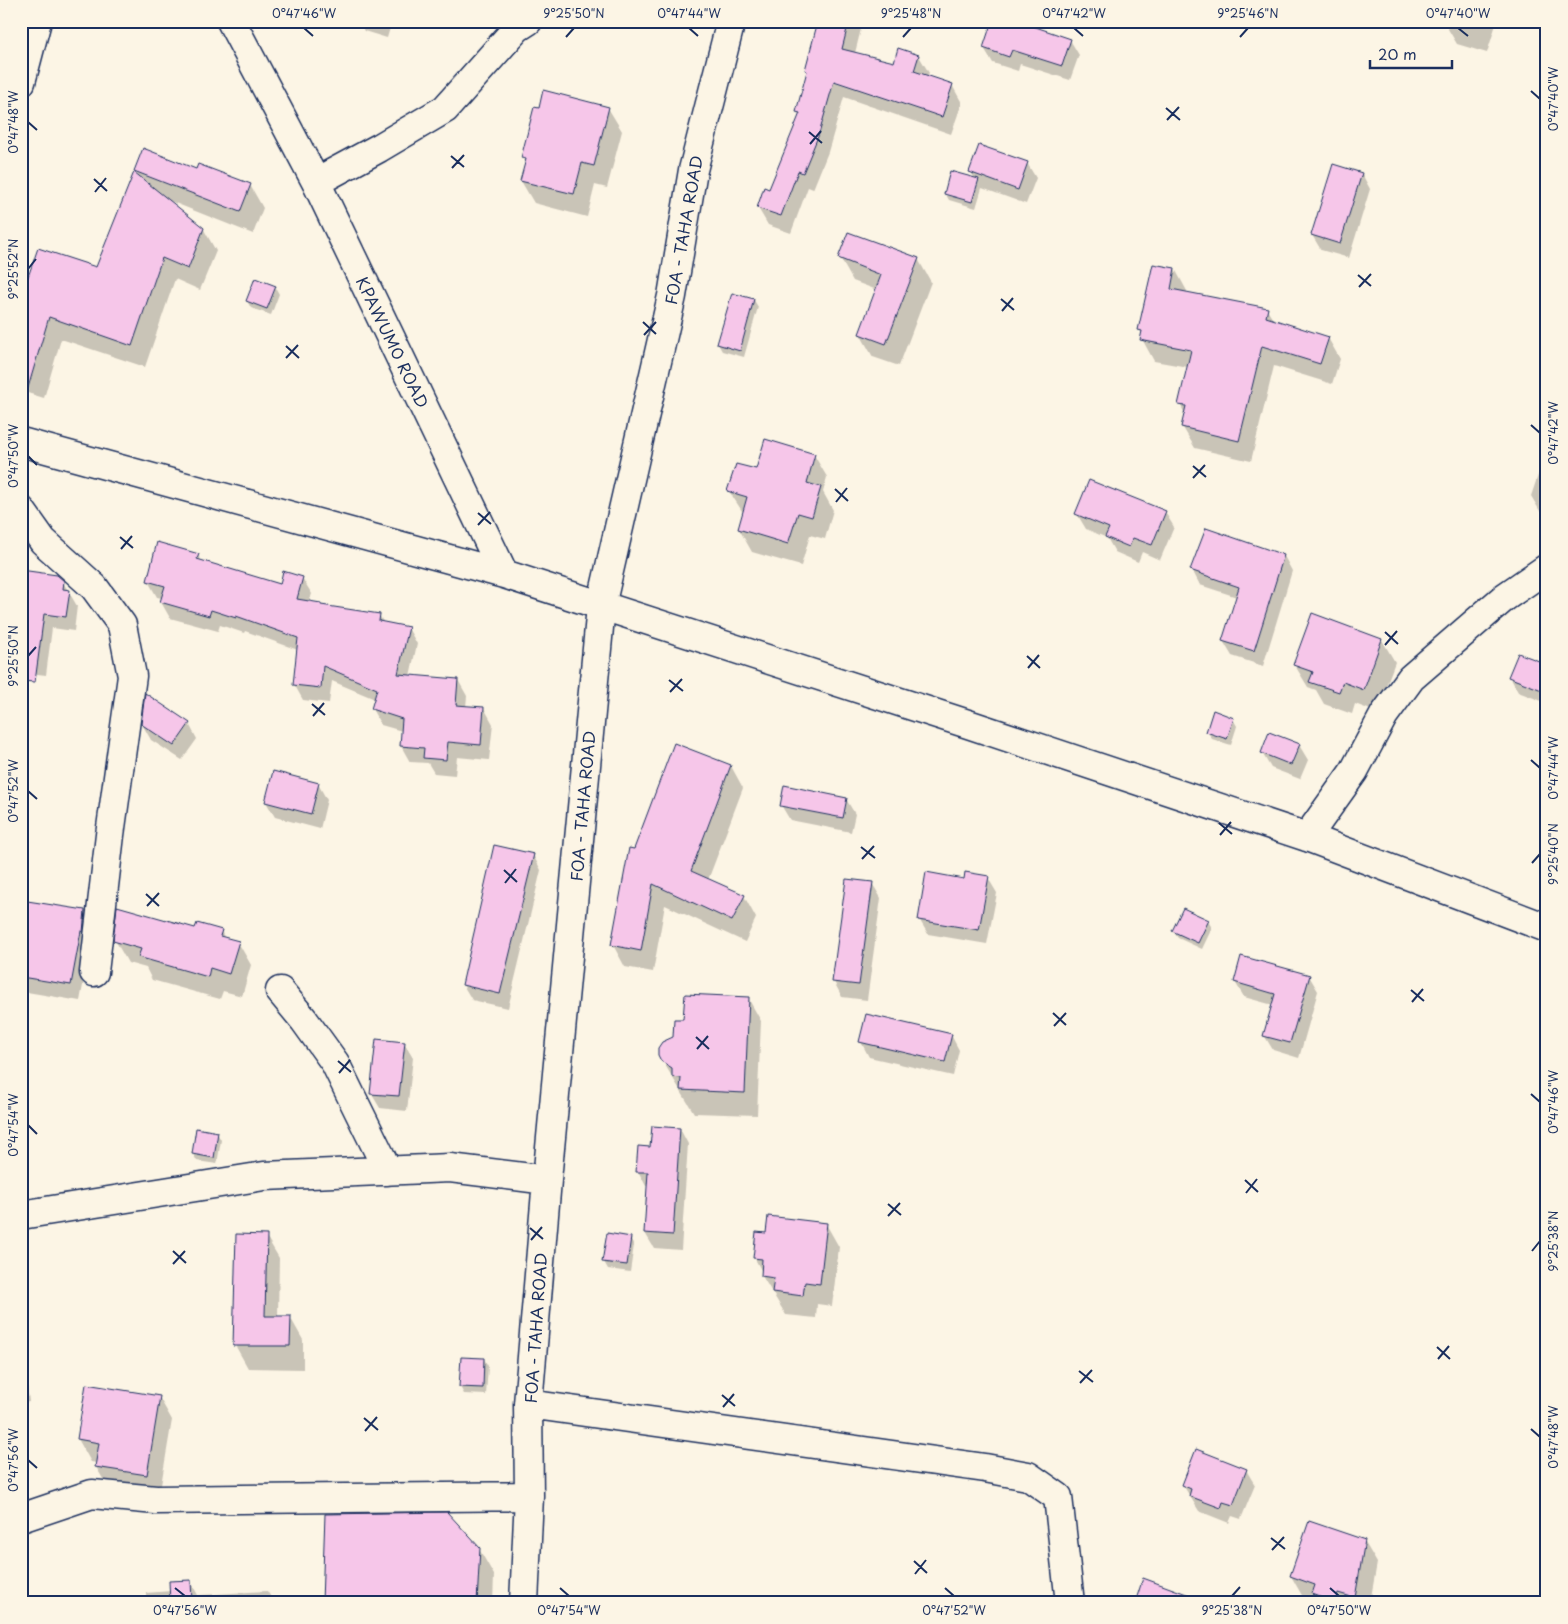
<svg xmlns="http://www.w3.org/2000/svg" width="1568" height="1624" font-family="'Playpen Sans',sans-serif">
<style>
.shadow{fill:#0003}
.building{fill:#f6c6e9;stroke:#1b2f5e}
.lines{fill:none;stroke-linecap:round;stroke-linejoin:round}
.minor-casing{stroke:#1b2f5e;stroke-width:31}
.minor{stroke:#fcf5e5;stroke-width:28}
.ticks{fill:none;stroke:#1b2f5e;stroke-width:2}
.labels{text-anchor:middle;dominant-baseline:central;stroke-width:4.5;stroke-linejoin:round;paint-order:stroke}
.street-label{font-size:16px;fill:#1b2f5e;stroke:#fcf5e5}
.neatline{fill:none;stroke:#1b2f5e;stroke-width:2}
.ticks-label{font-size:12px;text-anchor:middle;fill:#1b2f5e}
</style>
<rect width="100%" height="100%" fill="#fcf5e5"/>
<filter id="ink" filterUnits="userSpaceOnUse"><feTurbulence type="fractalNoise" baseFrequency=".02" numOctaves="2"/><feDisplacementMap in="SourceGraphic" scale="10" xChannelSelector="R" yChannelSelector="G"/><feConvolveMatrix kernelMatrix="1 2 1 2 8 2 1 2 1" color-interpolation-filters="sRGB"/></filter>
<g filter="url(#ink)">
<path class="shadow" d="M109,21H129L126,28Z
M268,21H278L277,24Z
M359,21H392L387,38L364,31Z
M819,21H863L855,53L894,63L919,56L929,73L927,77L952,85L962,103L951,134L844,97L828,152L813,189L808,187L791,233L768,225L758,208L770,191L800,117L797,111L808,72Z
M1436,21H1497L1487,53L1457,44L1448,29L1449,25Z
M1070,40L1079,55L1070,80L1020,64L1018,71L993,63L984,48Z
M608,108L622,131L607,188L595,185L587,217L534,203L521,181L526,163L523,158Z
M1027,163L1036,178L1026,204L982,188L976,208L949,200L945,193L975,179L971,172Z
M136,171H196L250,185L263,208L253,234L170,201L203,228L216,251L200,290L175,279L145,367L61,339L44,398L21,391V301L97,269L140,179Z
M1362,174L1370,189L1349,258L1321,250L1312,235Z
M840,258L918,259L931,282L899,366L873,357L860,334L877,290L853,281Z
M1175,269L1187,291L1186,294L1267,310L1274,321L1328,338L1340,359L1332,384L1274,366L1251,461L1195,448L1182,426L1185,414L1180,404L1188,367L1154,361L1142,339L1143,335L1140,330Z
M275,287L279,294L271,315L251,308L247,301Z
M754,300L758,307L744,357L722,351L718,344Z
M1547,449V513L1540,511L1531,496Z
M814,455L827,477L823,492L833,510L825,539L810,535L801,566L752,552L739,529L744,514L729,491L757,471Z
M1165,512L1174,527L1160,560L1142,552L1138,562L1115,552L1107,538L1086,529L1077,514Z
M198,555L202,562L280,586L302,578L312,594L309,602L321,606L379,615L384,623L408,628L417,644L410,676L458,680L467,696L466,707L484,708L493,724L489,760L457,757L455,775L434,773L428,763L410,762L401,746L402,731L381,725L372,709L375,699L332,681L329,703L303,700L294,684L298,650L245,631L244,633L220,625L218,631L170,618L161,602L162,598L157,597L148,581Z
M1284,556L1292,571L1263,666L1232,656L1223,641L1237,597L1200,585L1192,570Z
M63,582L77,606L74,631L52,628L46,675L21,672V586Z
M1382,640L1395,662L1376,712L1355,704L1352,714L1324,704L1316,690L1308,687L1294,664Z
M1547,665V703L1518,692L1510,677Z
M1233,719L1237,726L1231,745L1212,739L1208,732Z
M142,724H189L197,739L182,760L151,740Z
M1299,745L1308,760L1300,779L1271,768L1262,753Z
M731,766L743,788L708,880L744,896L756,918L745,942L665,905L653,972L625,967L613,945L634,851Z
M318,784L327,800L320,829L275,817L266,802Z
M846,799L855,814L851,832L790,820L781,805Z
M533,855L541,870L508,1008L472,1000L463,985Z
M988,878L997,893L987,944L928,934L919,919L965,880Z
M872,883L881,898L867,1000L842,997L834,982Z
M21,901L85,912L94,928L80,1001L21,991Z
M1208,921L1212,928L1202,949L1178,938L1173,931Z
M195,930L221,931L225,939L238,942L251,965L242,996L223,991L220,999L152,980L146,968L128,963L115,940Z
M1309,976L1318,991L1299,1058L1273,1050L1264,1035L1273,1005L1244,997L1235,982Z
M748,998L761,1021L757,1115L694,1113L662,1060L675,1037Z
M951,1035L959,1050L953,1076L869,1057L861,1042Z
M404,1043L413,1058L407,1111L380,1108L371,1093Z
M680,1129L688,1144L681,1250L654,1248L645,1233L649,1186H646L638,1171L651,1148Z
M217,1133L221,1140L217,1164L197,1161L193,1154Z
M826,1224L839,1247L832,1306L817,1304L816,1318L786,1315L762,1276V1272L754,1257L767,1235Z
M266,1236L279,1258L278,1317H290L303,1340V1369L248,1368L235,1345Z
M630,1238L634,1245L630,1272L608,1269L604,1262Z
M21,1353L24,1358L29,1402L21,1403Z
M484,1359L488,1366L486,1395L464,1394L460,1387Z
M1547,1379V1406L1544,1402Z
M159,1397L172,1420L159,1497L109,1489L96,1467L97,1463L91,1462L78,1439Z
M1246,1470L1255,1485L1241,1519L1232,1516L1229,1523L1199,1511L1183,1485Z
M1364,1541L1377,1563L1370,1603H1315L1304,1599L1291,1576Z
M479,1549L494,1575L493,1603H122V1599L146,1598V1593L171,1591L190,1581L198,1595L267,1591L274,1602L323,1601Z"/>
<path class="building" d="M818,21H849L842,49L894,62L898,48L919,55L914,71L953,84L942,117L834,81L819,134L803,173L798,171L781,216L757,208L764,187L769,189L800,113L796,112L807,71L805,70Z
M992,21H1018L1071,39L1062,66L1012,50L1009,57L983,48Z
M543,90L609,107L594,166L582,163L574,194L520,181L526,159L521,158L534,107L539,108Z
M979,145L1028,162L1018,190L969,172Z
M143,148L196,169L198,164L251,184L240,212L134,171Z
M1333,164L1362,173L1340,244L1311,235Z
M950,171L979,179L972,202L944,194Z
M134,172L204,228L188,269L162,258L132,346L49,317L27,391L21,390V297L38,248L96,267Z
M848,232L919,258L886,344L859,334L881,275L838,258Z
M1153,264L1175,268L1171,289L1268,308L1266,317L1329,337L1320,364L1262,346L1239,441L1181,427L1186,406L1178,405L1191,350L1140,340L1142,331L1138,330Z
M255,278L276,286L267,309L246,301Z
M732,293L754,299L740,351L717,344Z
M765,439L815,454L807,483L821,487L812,517L798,513L788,544L738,529L747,497L727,491L736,464L756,469Z
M1089,480L1166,511L1152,545L1133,538L1129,547L1105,537L1109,528L1075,514Z
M1206,528L1284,555L1254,651L1222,641L1239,587L1190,570Z
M157,542L199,554L197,559L280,584L283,571L303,577L297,599L321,603V605L380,614L379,621L409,627L398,674L458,679L456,705L484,707L481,745L448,742L446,760L423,758L424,748L400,746L402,719L371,709L377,689L323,666L321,688L293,685L298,638L236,616V618L211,610L209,616L160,602L165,586L147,581Z
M21,570L57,575L64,581L63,589L70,590L66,617L44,614L35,682L21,681Z
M1312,613L1382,639L1364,690L1343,682L1339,692L1309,682L1313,672L1293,665Z
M1518,653L1547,664V692L1508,677Z
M145,693L190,723L174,746L141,724Z
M1213,710L1234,718L1227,739L1206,732Z
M1269,732L1300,744L1291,765L1261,753Z
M674,743L731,765L691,871L745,895L732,921L653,884L641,951L611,945L629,848L634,849Z
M273,771L319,783L311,814L265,802Z
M784,785L847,798L843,818L780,806Z
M494,845L534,854L500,994L462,985Z
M926,872L964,879L965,872L989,876L979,930L918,920Z
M846,879L873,882L859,985L832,982Z
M21,900L85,910L83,932L81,931L71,985L21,977Z
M117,906L195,928L197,923L222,930L220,936L239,941L229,974L210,968L208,977L138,957L141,949L113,941Z
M1183,908L1209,920L1198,943L1172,931Z
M1241,956L1310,975L1290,1043L1263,1036L1275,994L1234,982Z
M685,994L749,997L745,1093L680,1090L681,1078L672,1077V1068L661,1061L658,1055V1048L662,1042L673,1037L674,1019H683Z
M866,1014L952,1034L945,1062L859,1042Z
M376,1039L405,1042L399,1096L370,1094Z
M652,1126L680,1128L673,1235L644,1233L648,1172H636L638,1146L650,1147Z
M196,1128L218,1132L214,1158L192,1154Z
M768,1216L827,1223L820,1284L805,1282L803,1296L772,1292L774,1278L761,1276L762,1259L753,1258L756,1232L766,1233Z
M607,1233L631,1237L627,1265L602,1262Z
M236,1234L267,1235L265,1316H291L290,1346H233Z
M461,1357L484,1358L483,1388L459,1387Z
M86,1384L160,1396L147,1475L95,1467L99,1443L77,1439Z
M1196,1449L1247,1469L1233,1505L1223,1502L1221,1508L1189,1496L1191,1489L1182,1485Z
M447,1512L480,1548L477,1603H322L325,1514Z
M1309,1521L1365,1540L1355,1598L1338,1593L1335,1602L1312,1594L1315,1585L1290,1576Z
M1143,1578L1203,1600L1202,1603H1135Z
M191,1580L192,1603H170L169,1581Z"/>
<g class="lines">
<defs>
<path id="minor" d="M231,21L316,182L504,574L968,724L1307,837L1547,928
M21,82L37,21
M316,182L379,148L445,109L517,28L528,21
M21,442L504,574
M21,510L43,541L94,587L122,625L132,676L110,835L94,972
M1307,837L1354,771L1384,715L1411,678L1505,597L1547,568
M280,991L304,1020L335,1063L388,1171
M21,1215L264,1176L450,1168L547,1180
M528,1404L985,1468L1028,1476L1058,1497L1070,1603
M21,1518L92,1494L156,1500L529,1496
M524,1603L529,1496L528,1404L547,1180L601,606L672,296L693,170L731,21"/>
</defs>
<use href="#minor" class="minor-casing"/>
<use href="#minor" class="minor"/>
</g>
</g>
<path class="ticks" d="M304,28L313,36M689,28L698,36M1074,28L1083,36M1458,28L1468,36M566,37L574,28M903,37L911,28M1240,37L1248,28M1531,91L1540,99M1166,108L1180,120M1167,120L1179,107M28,122L37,130M809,132L822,143M810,144L821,131M451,156L464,167M452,168L464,155M94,179L107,191M95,192L106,178M28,269L36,259M1358,275L1371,286M1359,287L1371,274M1001,299L1014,310M1002,311L1013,298M643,322L656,334M644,335L656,322M286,346L299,358M286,358L298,345M1531,425L1540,433M28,456L37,465M1193,466L1206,477M1193,478L1205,465M835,489L848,501M836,502L847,488M478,513L491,524M478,525L490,512M120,537L133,548M121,549L132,536M1385,632L1398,644M1385,645L1397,631M28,656L36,647M1027,656L1040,668M1028,668L1039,655M669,680L683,691M670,692L682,679M312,704L325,715M313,716L324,703M1531,760L1540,768M28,791L37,799M1219,823L1232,834M1220,835L1231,822M861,847L875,858M862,859L874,846M1532,863L1540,854M504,870L517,882M505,883L516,869M146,894L159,906M147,906L159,893M1411,990L1424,1001M1412,1002L1423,989M1053,1013L1066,1025M1054,1026L1066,1013M696,1037L709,1049M697,1049L708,1036M338,1061L351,1072M339,1073L350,1060M1531,1094L1540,1102M28,1125L37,1134M1245,1180L1258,1192M1246,1193L1257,1179M888,1204L901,1215M888,1216L900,1203M530,1228L543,1239M531,1240L542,1227M173,1251L186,1263M1532,1251L1540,1241M173,1264L185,1251M1437,1347L1450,1359M1438,1359L1449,1346M1079,1371L1093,1382M1080,1383L1092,1370M722,1395L735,1406M723,1407L734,1394M364,1418L378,1430M1531,1429L1540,1437M365,1431L377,1417M28,1460L37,1468M1271,1538L1285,1549M1272,1550L1284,1537M914,1561L927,1573M915,1574L926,1560M175,1588L185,1596M560,1588L569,1596M945,1588L954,1596M1330,1588L1339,1596M1232,1596L1240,1587"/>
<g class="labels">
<g class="street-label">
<text transform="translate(683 230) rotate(-80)">FOA - TAHA ROAD</text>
<text transform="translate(393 342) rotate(64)">KPAWUMO ROAD</text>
<text transform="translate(582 806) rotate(-85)">FOA - TAHA ROAD</text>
<text transform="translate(535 1328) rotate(-86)">FOA - TAHA ROAD</text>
</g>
</g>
<rect width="1568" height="1624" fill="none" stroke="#fcf5e5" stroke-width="55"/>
<path d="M1370 60v8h82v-8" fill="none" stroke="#1b2f5e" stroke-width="2.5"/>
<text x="1378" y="60" font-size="15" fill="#1b2f5e" stroke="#fcf5e5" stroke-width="4" paint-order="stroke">20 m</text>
<rect x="28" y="28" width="1512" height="1568" class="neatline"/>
<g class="ticks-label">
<text x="304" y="18">0°47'46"W</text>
<text x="574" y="18">9°25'50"N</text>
<text x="689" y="18">0°47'44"W</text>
<text x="911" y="18">9°25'48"N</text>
<text x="1074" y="18">0°47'42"W</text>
<text x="1248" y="18">9°25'46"N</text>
<text x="1458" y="18">0°47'40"W</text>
<text transform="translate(1554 99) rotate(-90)" y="4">0°47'40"W</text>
<text transform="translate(14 122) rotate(-90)" y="4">0°47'48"W</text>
<text transform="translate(14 269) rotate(-90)" y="4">9°25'52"N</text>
<text transform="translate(1554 433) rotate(-90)" y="4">0°47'42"W</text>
<text transform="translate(14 456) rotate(-90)" y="4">0°47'50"W</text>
<text transform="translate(14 656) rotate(-90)" y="4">9°25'50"N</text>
<text transform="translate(1554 768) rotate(-90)" y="4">0°47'44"W</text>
<text transform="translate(14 791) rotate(-90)" y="4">0°47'52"W</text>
<text transform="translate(1554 854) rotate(-90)" y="4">9°25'40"N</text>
<text transform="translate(1554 1102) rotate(-90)" y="4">0°47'46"W</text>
<text transform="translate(14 1125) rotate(-90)" y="4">0°47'54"W</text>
<text transform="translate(1554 1241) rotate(-90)" y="4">9°25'38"N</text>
<text transform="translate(1554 1437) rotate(-90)" y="4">0°47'48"W</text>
<text transform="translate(14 1460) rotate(-90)" y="4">0°47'56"W</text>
<text x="185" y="1615">0°47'56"W</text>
<text x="569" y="1615">0°47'54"W</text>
<text x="954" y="1615">0°47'52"W</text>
<text x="1232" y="1615">9°25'38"N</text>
<text x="1339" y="1615">0°47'50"W</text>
</g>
</svg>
